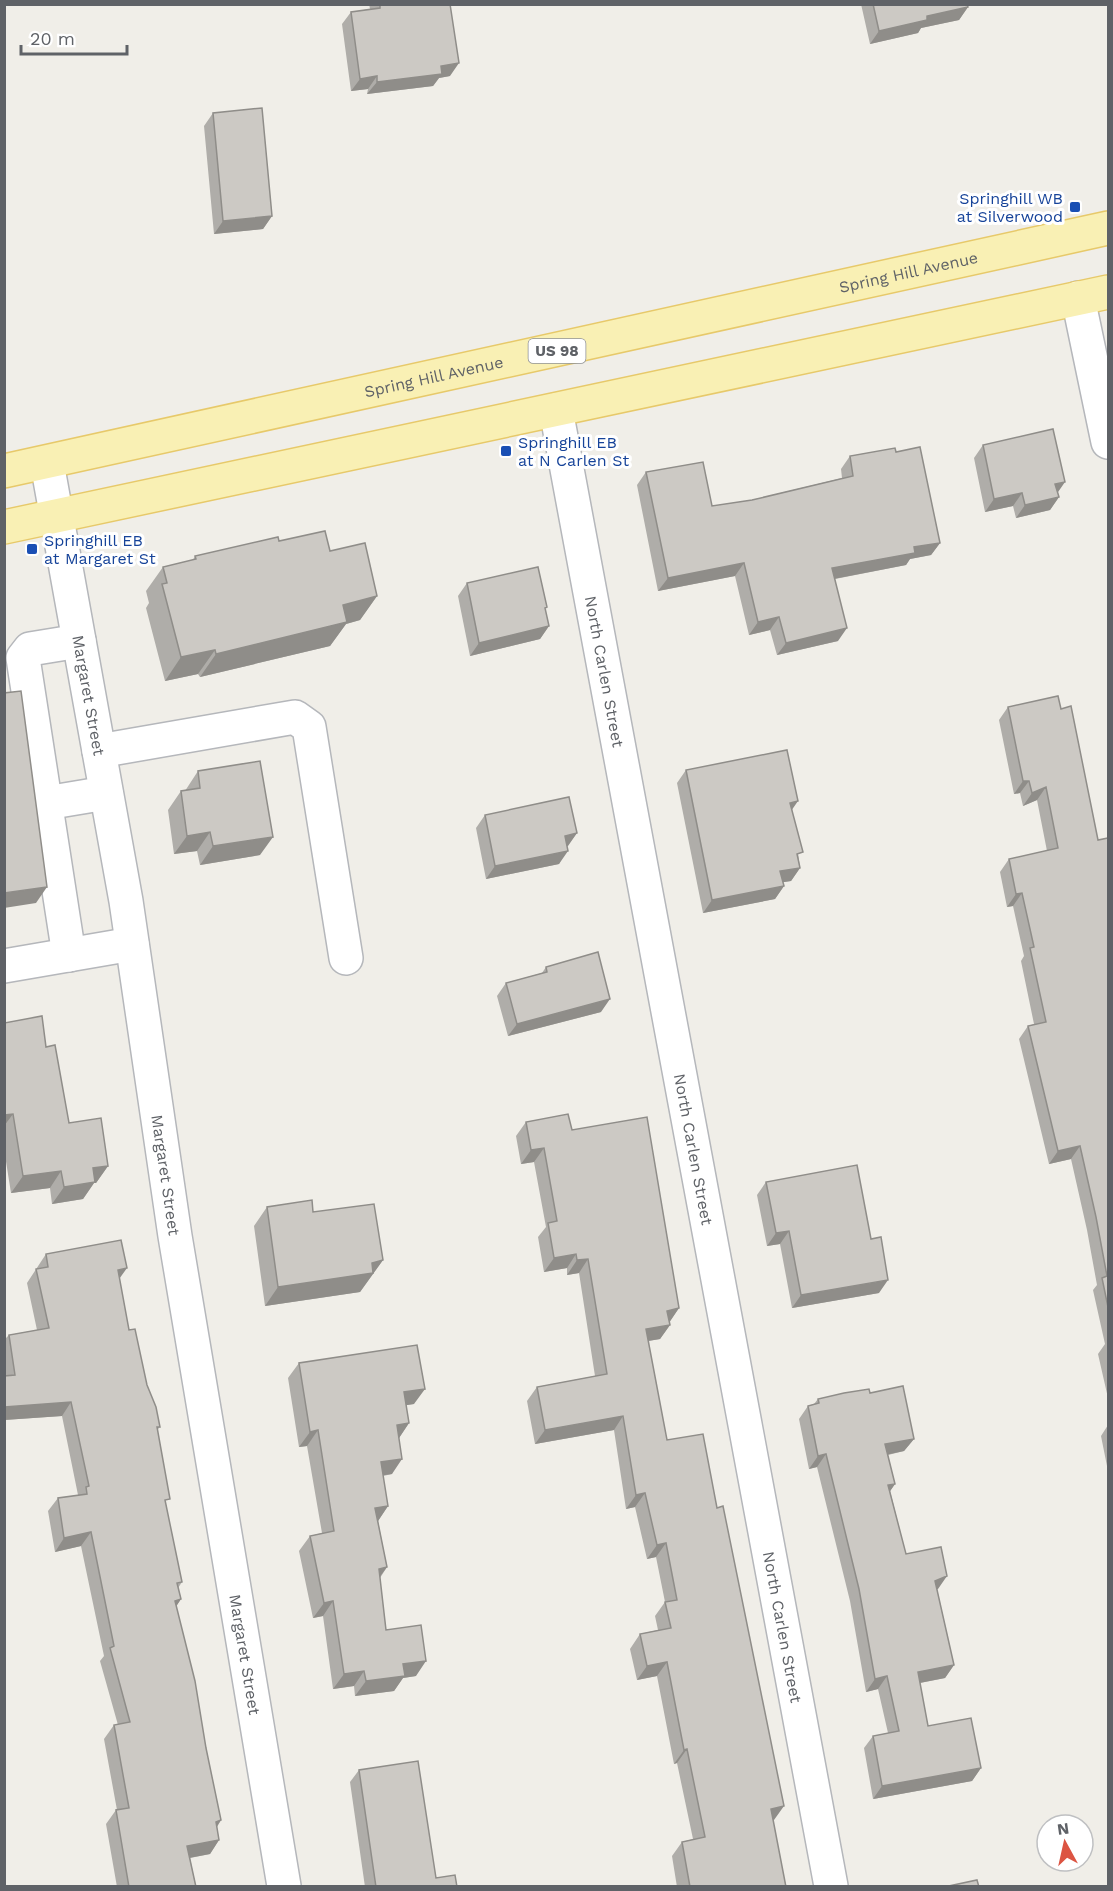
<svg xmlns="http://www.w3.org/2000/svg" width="1113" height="1891" font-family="'Work Sans',sans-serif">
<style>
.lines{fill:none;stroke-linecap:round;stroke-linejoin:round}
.minor-casing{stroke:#b5b7bb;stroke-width:36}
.major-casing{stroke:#e7c96a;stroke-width:36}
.minor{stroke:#fff;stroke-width:33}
.major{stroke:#f9f0b4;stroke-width:33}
.wall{fill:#afada9}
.shaded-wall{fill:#8f8d89}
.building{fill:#ccc9c4;stroke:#8f8d89;stroke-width:1.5}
.transit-dot{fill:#1a4fb4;stroke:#fff;stroke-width:2}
.labels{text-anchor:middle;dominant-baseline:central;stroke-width:6;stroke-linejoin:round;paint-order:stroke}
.shield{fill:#fff;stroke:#8f9195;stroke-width:1.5}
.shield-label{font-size:15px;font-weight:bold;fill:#5f6267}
.transit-label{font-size:16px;fill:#164399;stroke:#fff;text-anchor:start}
.street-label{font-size:16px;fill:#5f6267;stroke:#fff}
</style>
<rect width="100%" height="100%" fill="#f0eee8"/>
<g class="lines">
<defs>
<g id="minor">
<path d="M1078,298L1108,442"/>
<path id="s1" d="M556,410L831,1886"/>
<path id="s2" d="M47,463L126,901L175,1236L284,1886"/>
<path d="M99,751L295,717L309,727L346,958"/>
<path d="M46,803L106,793"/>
<path d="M69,955L23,658L30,649L79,641"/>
<path d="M4,966L132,944"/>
</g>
<g id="major">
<path id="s3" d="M4,471L1108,228"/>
<path d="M4,527L1108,292"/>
</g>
</defs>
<use href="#minor" class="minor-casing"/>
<use href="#major" class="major-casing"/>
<use href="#minor" class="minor"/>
<use href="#major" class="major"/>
</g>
<path class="wall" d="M369,4H450V76L439,78L433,86L367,94L368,89L351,91L342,24L351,12L370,9Z
M861,4H967L968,7L959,20L921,28L918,33L870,44Z
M213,113L272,216L263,229L214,234L204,126Z
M983,445L1058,493L1059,497L1050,510L1016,518L1013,506L985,512L974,458Z
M896,452L940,543L931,555L910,559L906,565L835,579L838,641L777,655L770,630L749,635L735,576L658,591L637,485L646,472L712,506L752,500L842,478L841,469L850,456Z
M279,541L330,551L377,596L360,620L346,624L330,646L200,677L198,674L165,681L146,608L149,603L146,591L163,567L193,560L195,556Z
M467,583L549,626L540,639L470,656L458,596Z
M1008,707L1061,709L1098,840L1108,838V1398L1098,1354L1105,1344L1093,1290L1097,1285L1087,1230L1071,1159L1049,1164L1019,1039L1028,1026L1034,1024L1021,961L1024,956L1013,906L1007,907L1000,872L1009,859L1047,851L1037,800L1023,806L1020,793L1014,794L999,720Z
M686,770L792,809L800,868L791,881L783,882L784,886L775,899L703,913L677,783Z
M198,771L260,855L200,865L197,851L174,854L168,810L181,791H185Z
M485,815L577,833L567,846L559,864L486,879L476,828Z
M546,967L601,1012L508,1036L497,996L506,983L542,973Z
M4,1023L46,1047L69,1123L108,1166L96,1183H94L83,1199L52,1204L50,1188L11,1193L4,1149Z
M526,1122L572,1130L679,1308L669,1322L670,1325L660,1339L648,1341L667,1440L774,1820H773L786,1887H677L672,1856L682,1842L693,1839L677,1763L674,1764L657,1676L637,1680L630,1649L640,1634L658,1630L655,1616L665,1602L656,1557L647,1559L635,1507L626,1509L614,1430L535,1444L527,1401L537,1387L595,1376L579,1273L567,1275V1268L544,1272L538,1237L546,1227L534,1162L521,1164L516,1136Z
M766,1182L879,1293L792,1308L780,1244L767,1246L757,1195Z
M267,1207L313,1212L383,1260L360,1292L265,1306L254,1226Z
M46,1254L119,1279L129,1330L160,1427L157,1430L166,1505L182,1582L178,1588L181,1599L176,1606L221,1820L217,1827L219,1840L210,1854L190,1858L196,1887H117L106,1824L116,1810H117L104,1739L114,1725H118L100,1661L104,1656L81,1546L55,1552L48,1511L58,1498L78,1495L62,1416L4,1420V1340L9,1335L37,1330L27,1283Z
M299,1363L414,1404L406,1405L409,1423L399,1438L392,1474L383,1476L388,1506L378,1521L387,1567L380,1578L386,1630L416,1676L403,1678L394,1691L355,1696L354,1686L333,1689L323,1616L313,1618L299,1551L310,1536L322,1533L307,1446L299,1447L288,1378Z
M870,1393L914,1439L904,1451L888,1455L895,1484L890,1491L906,1554L938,1589H937L954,1665L945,1678L920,1683L928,1726L981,1768L972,1781L873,1799L864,1748L873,1736L888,1733L878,1689L866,1692L850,1601L817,1467L809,1469L799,1419L808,1406L814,1404L818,1399Z
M1108,1425V1471L1101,1436Z
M359,1770L436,1878L457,1887H365L350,1782Z"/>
<path class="shaded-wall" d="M968,7L959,20L921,28L918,33L870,44L879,31L927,16Z
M459,63L450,76L439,78L433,86L367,94L377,82L441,66Z
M377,76L368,89L351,91L360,79Z
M272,216L263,229L214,234L223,221Z
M1065,482L1056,495L1055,484Z
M1022,493L1013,506L985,512L994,499Z
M1059,497L1050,510L1016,518L1025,505Z
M940,543L931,555L910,559L906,565L823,581L832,568L914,547Z
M744,563L735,576L658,591L668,578Z
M377,596L360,620L346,624L330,646L200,677L216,654L343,605Z
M779,617L770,630L749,635L758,622Z
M549,626L540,639L470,656L479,643Z
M847,628L838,641L777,655L786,643Z
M215,650L198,674L165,681L181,657Z
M1023,781H1029L1020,793L1014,794Z
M1046,787L1037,800L1023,806L1032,793Z
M798,801L789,814L790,803Z
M210,832L197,851L174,854L187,836Z
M577,833L568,846L556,849L565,836Z
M273,837L260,855L200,865L213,846Z
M568,851L559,864L486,879L495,866Z
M800,868L791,881L771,884L780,871Z
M784,886L775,899L703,913L712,900Z
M47,887L36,903L4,908V893Z
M1022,893L1013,906L1007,907L1016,894Z
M610,999L601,1012L508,1036L517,1024Z
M13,1114L4,1126V1115Z
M1080,1146L1071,1159L1049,1164L1058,1151Z
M544,1148L534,1162L521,1164L531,1150Z
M108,1166L96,1183H94L83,1199L52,1204L64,1187L93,1168Z
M61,1171L50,1188L11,1193L23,1176Z
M789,1231L780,1244L767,1246L776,1233Z
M576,1254L567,1268L544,1272L554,1258Z
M588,1259L579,1273L567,1275L577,1260Z
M383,1260L360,1292L265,1306L278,1287Z
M127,1268L117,1282L118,1270Z
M888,1280L879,1293L792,1308L801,1295Z
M679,1308L669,1323L667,1311Z
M670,1325L660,1339L636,1343L646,1329Z
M425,1389L414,1404L394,1407L404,1392Z
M71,1402L62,1416L4,1420V1407Z
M623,1416L614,1430L535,1444L545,1430Z
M409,1423L399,1438L397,1425Z
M318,1430L307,1446L299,1447L310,1432Z
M914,1439L904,1451L876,1457L885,1444Z
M826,1454L817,1467L809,1469L818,1456Z
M402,1459L392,1474L371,1477L381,1462Z
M895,1484L886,1497L888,1485Z
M645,1493L635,1507L626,1509L636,1495Z
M388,1506L378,1521L375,1508Z
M91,1532L81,1546L55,1552L64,1538Z
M666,1543L656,1557L647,1559L657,1545Z
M387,1567L376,1582L379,1569Z
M947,1576L938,1589L926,1594L935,1581Z
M181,1599L172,1613L175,1601Z
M333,1601L323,1616L313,1618L324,1603Z
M426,1661L416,1676L403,1678L394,1691L355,1696L366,1681L403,1664Z
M667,1662L657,1676L637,1680L647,1666Z
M954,1665L945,1678L909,1685L918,1672Z
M364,1671L354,1686L333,1689L344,1674Z
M887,1676L878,1689L866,1692L875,1679Z
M687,1749L677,1763L674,1764L684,1750Z
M981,1768L972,1781L873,1799L882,1786Z
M784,1806L774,1820L761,1823L771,1809Z
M221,1820L212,1834L216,1822Z
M219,1840L210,1854L178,1860L187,1846Z"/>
<path class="building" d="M380,4H450L459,63L441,66L442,74L377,82V76L360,79L351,12L380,8Z
M873,4H967L968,7L927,16V20L879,31Z
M262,108L272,216L223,221L213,113Z
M1053,429L1065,482L1055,484L1059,497L1025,505L1022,493L994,499L983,445Z
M920,447L940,543L914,547L915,553L832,568L847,628L786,643L779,617L758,622L744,563L668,578L646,472L703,462L712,506L752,500L853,476L850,456L895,448L896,452Z
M325,531L330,551L365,543L377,596L343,605L347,622L216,654L215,650L181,657L162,584L167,583L163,567L196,559L195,556L278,537L279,541Z
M538,567L547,607L545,608L549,626L479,643L467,583Z
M21,691L47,887L4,893V693Z
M1058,696L1061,709L1071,706L1098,840L1108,838V1307L1102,1278L1107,1276L1096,1217L1080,1146L1058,1151L1028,1026L1046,1022L1030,948L1034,947L1022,893L1016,894L1009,859L1058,848L1046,787L1032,793L1029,781H1023L1008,707Z
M787,750L798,801L790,803L803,852L797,854L800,868L780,871L784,886L712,900L686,770Z
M260,761L273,837L213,846L210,832L187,836L181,791L200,788L198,771Z
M569,797L577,833L565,836L568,851L495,866L485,815Z
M598,952L610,999L517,1024L506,983L547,972L546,967Z
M42,1016L46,1047L55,1045L69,1123L101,1118L108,1166L93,1168L95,1182L64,1187L61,1171L23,1176L13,1114L4,1115V1023Z
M568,1114L572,1130L647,1117L679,1308L667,1311L670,1325L646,1329L667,1440L703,1434L717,1508L723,1506L784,1806L771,1809L786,1887H690L682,1842L705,1837L687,1749L684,1750L667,1662L647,1666L640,1634L671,1628L665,1602L677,1600L666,1543L657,1545L645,1493L636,1495L623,1416L545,1430L537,1387L607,1374L588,1259L577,1260L576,1254L554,1258L548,1223L557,1221L544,1148L531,1150L526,1122Z
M857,1165L871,1239L881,1237L888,1280L801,1295L789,1231L776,1233L766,1182Z
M312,1200L313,1212L374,1204L383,1260L372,1263L373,1273L278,1287L267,1207Z
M121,1240L127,1268L118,1270L129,1330L135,1329L147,1385L156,1407L160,1427H157L170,1499L165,1500L182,1582L177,1583L181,1599L175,1601L195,1681L206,1748L221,1820L216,1822L219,1840L187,1846L196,1887H129L116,1810L129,1808L114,1725L130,1722L110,1648L114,1646L91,1532L64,1538L58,1498L87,1494L86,1487L89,1486L71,1402L4,1407V1376L15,1375L9,1335L49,1328L36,1269L48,1267L46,1254Z
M417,1345L425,1389L404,1392L409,1423L397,1425L402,1459L381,1462L388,1506L375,1508L387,1567L379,1569L386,1630L421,1625L426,1661L403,1664L405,1676L366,1681L364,1671L344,1674L333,1601L324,1603L310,1536L334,1531L318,1430L310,1432L299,1363Z
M903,1386L914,1439L885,1444L895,1484L888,1485L906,1554L941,1547L947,1576L935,1581L954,1665L918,1672L928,1726L971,1718L981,1768L882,1786L873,1736L899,1731L887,1676L875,1679L859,1589L826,1454L818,1456L808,1406L819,1403L818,1399L844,1393L869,1389L870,1393Z
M418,1761L436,1878L455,1875L457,1887H376L359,1770Z
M977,1880L979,1887H944Z"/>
<g class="transit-dot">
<rect x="1069" y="201" width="12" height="12" rx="3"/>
<rect x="500" y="445" width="12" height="12" rx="3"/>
<rect x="26" y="543" width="12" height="12" rx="3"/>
</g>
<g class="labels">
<rect class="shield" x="528.5" y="339" width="57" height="24" rx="4.5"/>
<g class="shield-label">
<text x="557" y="351">US 98</text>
</g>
<g class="transit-label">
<text x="1063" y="198" text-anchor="end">Springhill WB<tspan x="1063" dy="18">at Silverwood</tspan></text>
<text x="518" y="442">Springhill EB<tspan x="518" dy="18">at N Carlen St</tspan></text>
<text x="44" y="540">Springhill EB<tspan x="44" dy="18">at Margaret St</tspan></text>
</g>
<g class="street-label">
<text stroke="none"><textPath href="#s3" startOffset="926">Spring Hill Avenue</textPath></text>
<text stroke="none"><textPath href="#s3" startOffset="440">Spring Hill Avenue</textPath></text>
<text stroke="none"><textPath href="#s1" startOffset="266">North Carlen Street</textPath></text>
<text stroke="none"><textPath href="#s2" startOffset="236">Margaret Street</textPath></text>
<text stroke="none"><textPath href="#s1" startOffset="752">North Carlen Street</textPath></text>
<text stroke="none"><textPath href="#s2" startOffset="722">Margaret Street</textPath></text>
<text stroke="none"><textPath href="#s1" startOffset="1238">North Carlen Street</textPath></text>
<text stroke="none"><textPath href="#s2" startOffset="1208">Margaret Street</textPath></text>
</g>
</g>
<rect width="1113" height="1891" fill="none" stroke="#5f6267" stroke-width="12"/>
<g transform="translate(1065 1843) rotate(352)"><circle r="28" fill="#ffffff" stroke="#bfc0c2" stroke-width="1.5"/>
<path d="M0-4.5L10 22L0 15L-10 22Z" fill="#dc5442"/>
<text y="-9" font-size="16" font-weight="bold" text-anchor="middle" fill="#5f6267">N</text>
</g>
<path d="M21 45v9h106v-9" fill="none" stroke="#5f6267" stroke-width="3"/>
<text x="30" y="45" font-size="18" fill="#5f6267" stroke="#ffffff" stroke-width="4.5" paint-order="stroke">20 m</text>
</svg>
